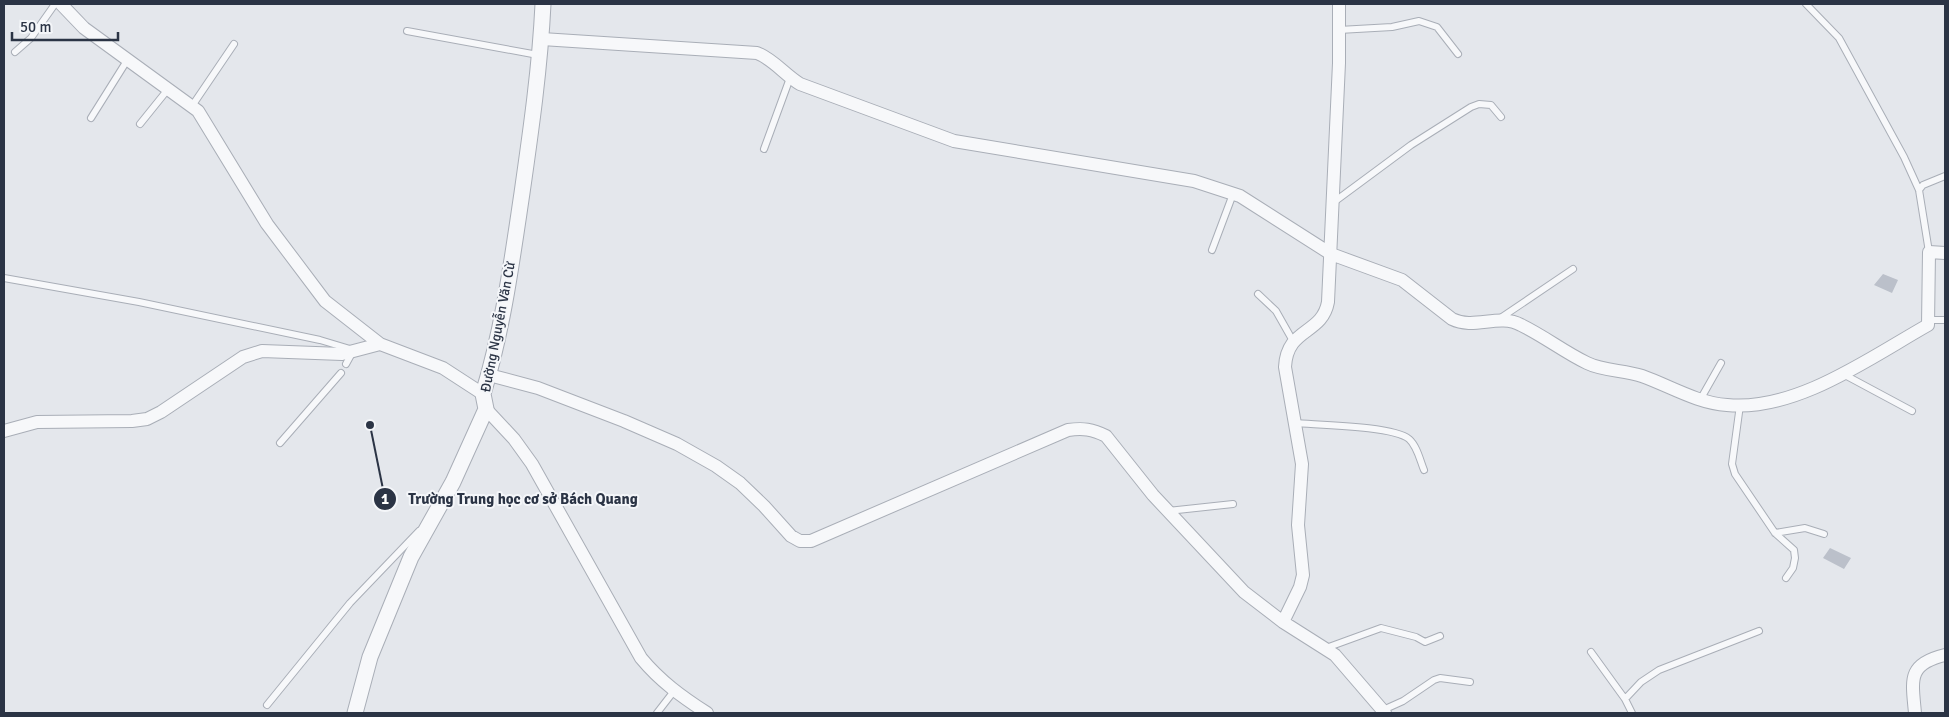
<svg xmlns="http://www.w3.org/2000/svg" width="1949" height="717" font-family="Signika,sans-serif">
<style>
.building{fill:#bbc0ca}
.lines{fill:none;stroke-linecap:round;stroke-linejoin:round}
.service-casing{stroke:#a9aeb7;stroke-width:8}
.minor-casing{stroke:#a9aeb7;stroke-width:14}
.tertiary-casing{stroke:#a9aeb7;stroke-width:17}
.service{stroke:#f7f8fa;stroke-width:6}
.minor{stroke:#f7f8fa;stroke-width:12}
.tertiary{stroke:#f7f8fa;stroke-width:15}
.labels{text-anchor:middle;dominant-baseline:central;stroke-width:4;stroke-linejoin:round;paint-order:stroke}
.street-label{font-size:14px;fill:#2b3445;stroke:#f4f6f9}
.leader{fill:none;stroke:#2b3445;stroke-width:2}
.callout-dot{fill:#2b3445;stroke:#f4f6f9;stroke-width:2}
.mark-label{font-size:15px;text-anchor:middle;font-weight:bold;fill:#fff}
.callout-label{font-size:15px;text-anchor:middle;font-weight:bold;fill:#2b3445;stroke:#f4f6f9;stroke-width:4;stroke-linejoin:round;paint-order:stroke}
</style>
<rect width="100%" height="100%" fill="#e4e7ec"/>
<path class="building" d="M1883,274L1898,280L1892,293L1874,285Z
M1830,548L1851,558L1844,569L1823,558Z"/>
<g class="lines">
<defs>
<path id="service" d="M1806,4L1839,38L1904,157L1919,190L1929,252
M1339,30L1392,27L1419,21L1437,27L1458,54
M407,31L538,55
M15,52L31,38L55,4
M192,106L234,44
M91,118L128,59
M140,124L169,88
M764,149L790,78
M1919,190L1923,185L1945,176
M1334,202L1411,145L1471,107L1479,104L1491,105L1501,117
M1212,250L1233,194
M4,278L139,302L320,340L350,349
M1258,294L1276,311L1293,341
M1499,319L1573,269
M1929,320H1945
M346,364L352,353
M1843,374L1912,411
M1700,400L1721,363
M1740,405L1732,464L1735,474L1775,533L1794,550L1795,558L1793,568L1786,578
M1295,423C1318,425 1393,426 1409,439C1417,446 1420,460 1424,470
M280,443L341,373
M1168,511L1233,504
M1775,533L1805,528L1824,534
M1326,648L1381,628L1416,637L1425,642L1440,636
M1591,652L1625,699L1632,713
M1625,699L1641,682L1659,670L1759,631
M267,705L350,603L419,531
M1383,710L1403,701L1434,680L1440,678L1470,682
M657,713L674,691"/>
<path id="minor" d="M61,4L84,28L198,111L267,224L325,301L380,344L443,368L483,394
M542,39L757,53C773,59 785,75 800,84L954,141L1194,181L1240,196L1331,254L1402,280L1452,319C1474,330 1499,313 1521,325C1544,336 1564,352 1587,363C1603,371 1624,370 1642,376C1670,386 1697,403 1727,405C1796,412 1871,357 1928,325L1929,252L1945,253
M489,375L538,388L624,421L677,444L716,466L740,483L764,506L791,536L800,541H811L1068,430C1083,428 1092,429 1106,436L1153,495L1244,592L1283,622L1335,655L1385,713
M486,409L514,439L532,464L641,658C660,681 682,697 707,713
M4,431L37,422L132,421L147,419L161,412L243,357L262,351L342,354L380,344
M1283,622L1300,587L1303,575L1298,525L1302,464L1285,367C1287,327 1322,335 1328,302L1339,63V4
M1915,713C1912,680 1907,664 1945,655"/>
<path id="tertiary" d="M355,713L370,657L411,557L453,482L486,409L483,394C503,329 512,260 522,193C531,130 540,67 543,4"/>
</defs>
<use href="#service" class="service-casing"/>
<use href="#minor" class="minor-casing"/>
<use href="#tertiary" class="tertiary-casing"/>
<use href="#service" class="service"/>
<use href="#minor" class="minor"/>
<use href="#tertiary" class="tertiary"/>
</g>
<g class="labels">
<g class="street-label">
<text transform="translate(498 327) rotate(-79)">Đường Nguyễn Văn Cừ</text>
</g>
</g>
<path class="leader" d="M370 425L385 499"/>
<g class="callout-dot">
<circle cx="370" cy="425" r="5"/>
<circle cx="385" cy="499" r="12"/>
</g>
<g class="mark-label">
<text x="385" y="504">1</text>
</g>
<g class="callout-label">
<text x="523" y="504">Trường Trung học cơ sở Bách Quang</text>
</g>
<rect width="1949" height="717" fill="none" stroke="#2b3445" stroke-width="10"/>
<path d="M12 32v8h106v-8" fill="none" stroke="#2b3445" stroke-width="2.5"/>
<text x="20" y="32" font-size="15" fill="#2b3445" stroke="#f4f6f9" stroke-width="4" paint-order="stroke">50 m</text>
</svg>
